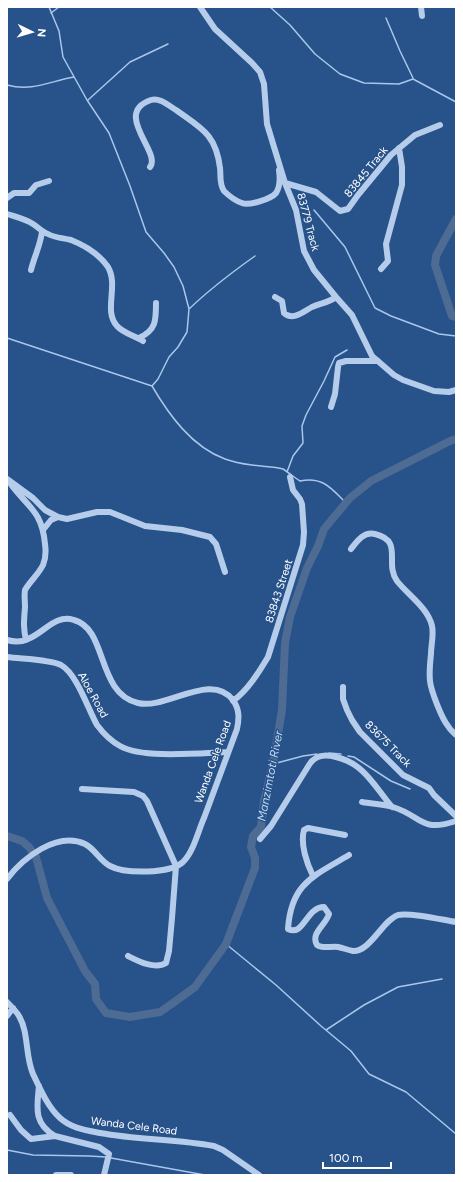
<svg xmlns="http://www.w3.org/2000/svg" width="463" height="1182" font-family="Figtree,sans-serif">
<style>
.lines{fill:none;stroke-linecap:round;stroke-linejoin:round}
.stream{stroke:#a9c7ea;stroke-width:1.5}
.river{stroke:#4e6b93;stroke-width:8}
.minor{stroke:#b5cdea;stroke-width:6}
.labels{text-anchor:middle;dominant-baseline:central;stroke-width:3;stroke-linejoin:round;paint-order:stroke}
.street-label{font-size:11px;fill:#fff;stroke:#27528a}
.water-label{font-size:12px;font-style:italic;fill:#c1d7f1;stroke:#27528a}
</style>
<rect width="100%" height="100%" fill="#27528a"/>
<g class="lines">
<path class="stream" d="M49,7L59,31L63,57L87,100L109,133L130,186L146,232L164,253L174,267L183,286L189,309L187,332L178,347L169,357L158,379L152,386
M270,7L290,25L315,54L340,74L364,83L399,84L413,79L456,102
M51,13L59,7
M386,18L400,51L413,78
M7,85C33,92 50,81 74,77
M88,100L130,62L168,44
M314,210L345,247L375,308L391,316L439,334L456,336
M189,309C210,289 231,273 255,256
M7,338L152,386C169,415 192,447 225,459C233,462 244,464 252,465C262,467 273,466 283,469C288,472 295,478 300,481C323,476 332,489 346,503
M287,472L293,456L303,443L302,426L306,415L324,381L335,357L347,350
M329,753L341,754
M348,756L354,757L391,781L410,789
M273,764L303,756L317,754
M226,944L276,985L321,1026L351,1051L369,1074L406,1092L456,1134
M326,1030L364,1005L398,987L442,979
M7,1150L33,1155L89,1156L106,1157
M111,1158L205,1175"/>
<path class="river" d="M456,219L436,256L435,265L452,316L456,317
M7,836L22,841L29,847L36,857L47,898L85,971L95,984L96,999L106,1013L130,1017L160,1012L173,1003L195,987L226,944L255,868V858L251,847L253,836L261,827L264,801L273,764L282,710L285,643L290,617L307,568L318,546L324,529L350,498L371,481L450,441L456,439"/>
<path class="minor" d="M200,7L215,29L252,63L260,72L264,84L267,124L285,183L296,210L304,251L314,270L336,297L352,315L372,356L394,375L403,380L434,391L449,392L456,390
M421,7L422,16
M150,167C162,153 112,113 151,100C160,97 169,106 176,110C201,128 216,134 220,168C221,175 219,184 224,191C228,195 236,201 242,203C249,206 271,199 276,193C280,187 280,177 279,170
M285,183L316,192L340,211L348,209L358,195L391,155L415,135L440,125
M7,198L14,193H29L36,185L49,181
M7,214C16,217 25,219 33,224C38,227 42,232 48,234C55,238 64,238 71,240C86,246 99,254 108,267C119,286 103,311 117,326C123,333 135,336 143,341
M381,269L388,261L386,244L402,185V167L399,148
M31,270C34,257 41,244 42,231
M275,297L282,301L284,313C293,321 303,312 312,307C321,303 328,303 336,297
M139,338C156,330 156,321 156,303
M331,407L335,394L338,367L339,363L346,361H378
M7,479L33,498L45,510L58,517L67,519L97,512H110L145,526L182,530L210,537L216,544L225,572
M10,483C27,507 42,510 45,544C46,551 46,558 43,565C38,575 30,581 25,590C24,596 25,601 25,607C24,620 23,627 26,640
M43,530L51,520L58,517
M351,549C357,541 364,531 375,534C404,541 384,563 397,581C408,595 428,608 432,626C434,635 431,645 431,654C430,663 429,672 430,681C431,691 442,719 448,726C450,730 453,732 456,735
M7,640C14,642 22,642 28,639C44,633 55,614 74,620C108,629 96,693 138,703C166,710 211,671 233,700C240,710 239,719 237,729C226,759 215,788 204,818C198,831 194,851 183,862C170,874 125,874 110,866C100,861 95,849 85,844C57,831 23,858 7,879
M7,657C22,659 49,659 61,665C77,674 88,709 97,725C103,733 111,741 120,746C142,759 201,753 228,752
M343,687V699L347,710L352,720L360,732L403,775L429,788L434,795L456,816
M233,701C248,690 259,672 268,657L303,545L304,532L302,504L300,499L293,490L290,477
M82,789L134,792L143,796L147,801L176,866L172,918L169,951L166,963C155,970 138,961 128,956
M362,802C372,804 383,804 393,807C422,816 420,833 456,821
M260,839L271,826L309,765C315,755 325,754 336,757C365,764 374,786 392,807
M349,855C314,876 291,883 288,929C304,937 306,907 324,907L329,914C326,925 310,933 317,945C323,949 331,946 338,947C343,948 348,950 353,951C370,952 383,920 398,915C410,912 443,920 456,922
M313,876C307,864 300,844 304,830L308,828L345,835
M7,1002C11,1006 16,1011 19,1016C29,1033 25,1056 33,1074C40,1089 48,1107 60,1118C71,1128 85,1130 100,1133C138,1140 177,1139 214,1146L223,1150L259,1175
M7,1016L13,1008
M39,1086C37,1107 33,1123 55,1136L99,1147L109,1154L104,1175
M10,1115L21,1130L31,1139L55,1136
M56,1175H71"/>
</g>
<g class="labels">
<g class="street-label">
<text transform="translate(366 172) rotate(-51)">83845 Track</text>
<text transform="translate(308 222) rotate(75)">83779 Track</text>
<text transform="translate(279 591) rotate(-72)">83843 Street</text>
<text transform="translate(93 695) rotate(61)">Aloe Road</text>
<text transform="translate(388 744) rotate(45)">83675 Track</text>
<text transform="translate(213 762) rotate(-70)">Wanda Cele Road</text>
<text transform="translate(134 1126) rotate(7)">Wanda Cele Road</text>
</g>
<g class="water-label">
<text transform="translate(270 776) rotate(-79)">Manzimtoti River</text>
</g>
</g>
<rect width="463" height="1182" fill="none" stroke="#ffffff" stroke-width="16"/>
<g transform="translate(32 32) rotate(95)" stroke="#27528a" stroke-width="3" paint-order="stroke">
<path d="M0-3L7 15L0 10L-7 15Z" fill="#ffffff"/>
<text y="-6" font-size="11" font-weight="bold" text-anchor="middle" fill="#ffffff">N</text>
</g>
<path d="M323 1162v6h68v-6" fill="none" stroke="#ffffff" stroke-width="2"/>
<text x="329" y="1162" font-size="12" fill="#ffffff" stroke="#27528a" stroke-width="3" paint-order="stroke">100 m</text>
</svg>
